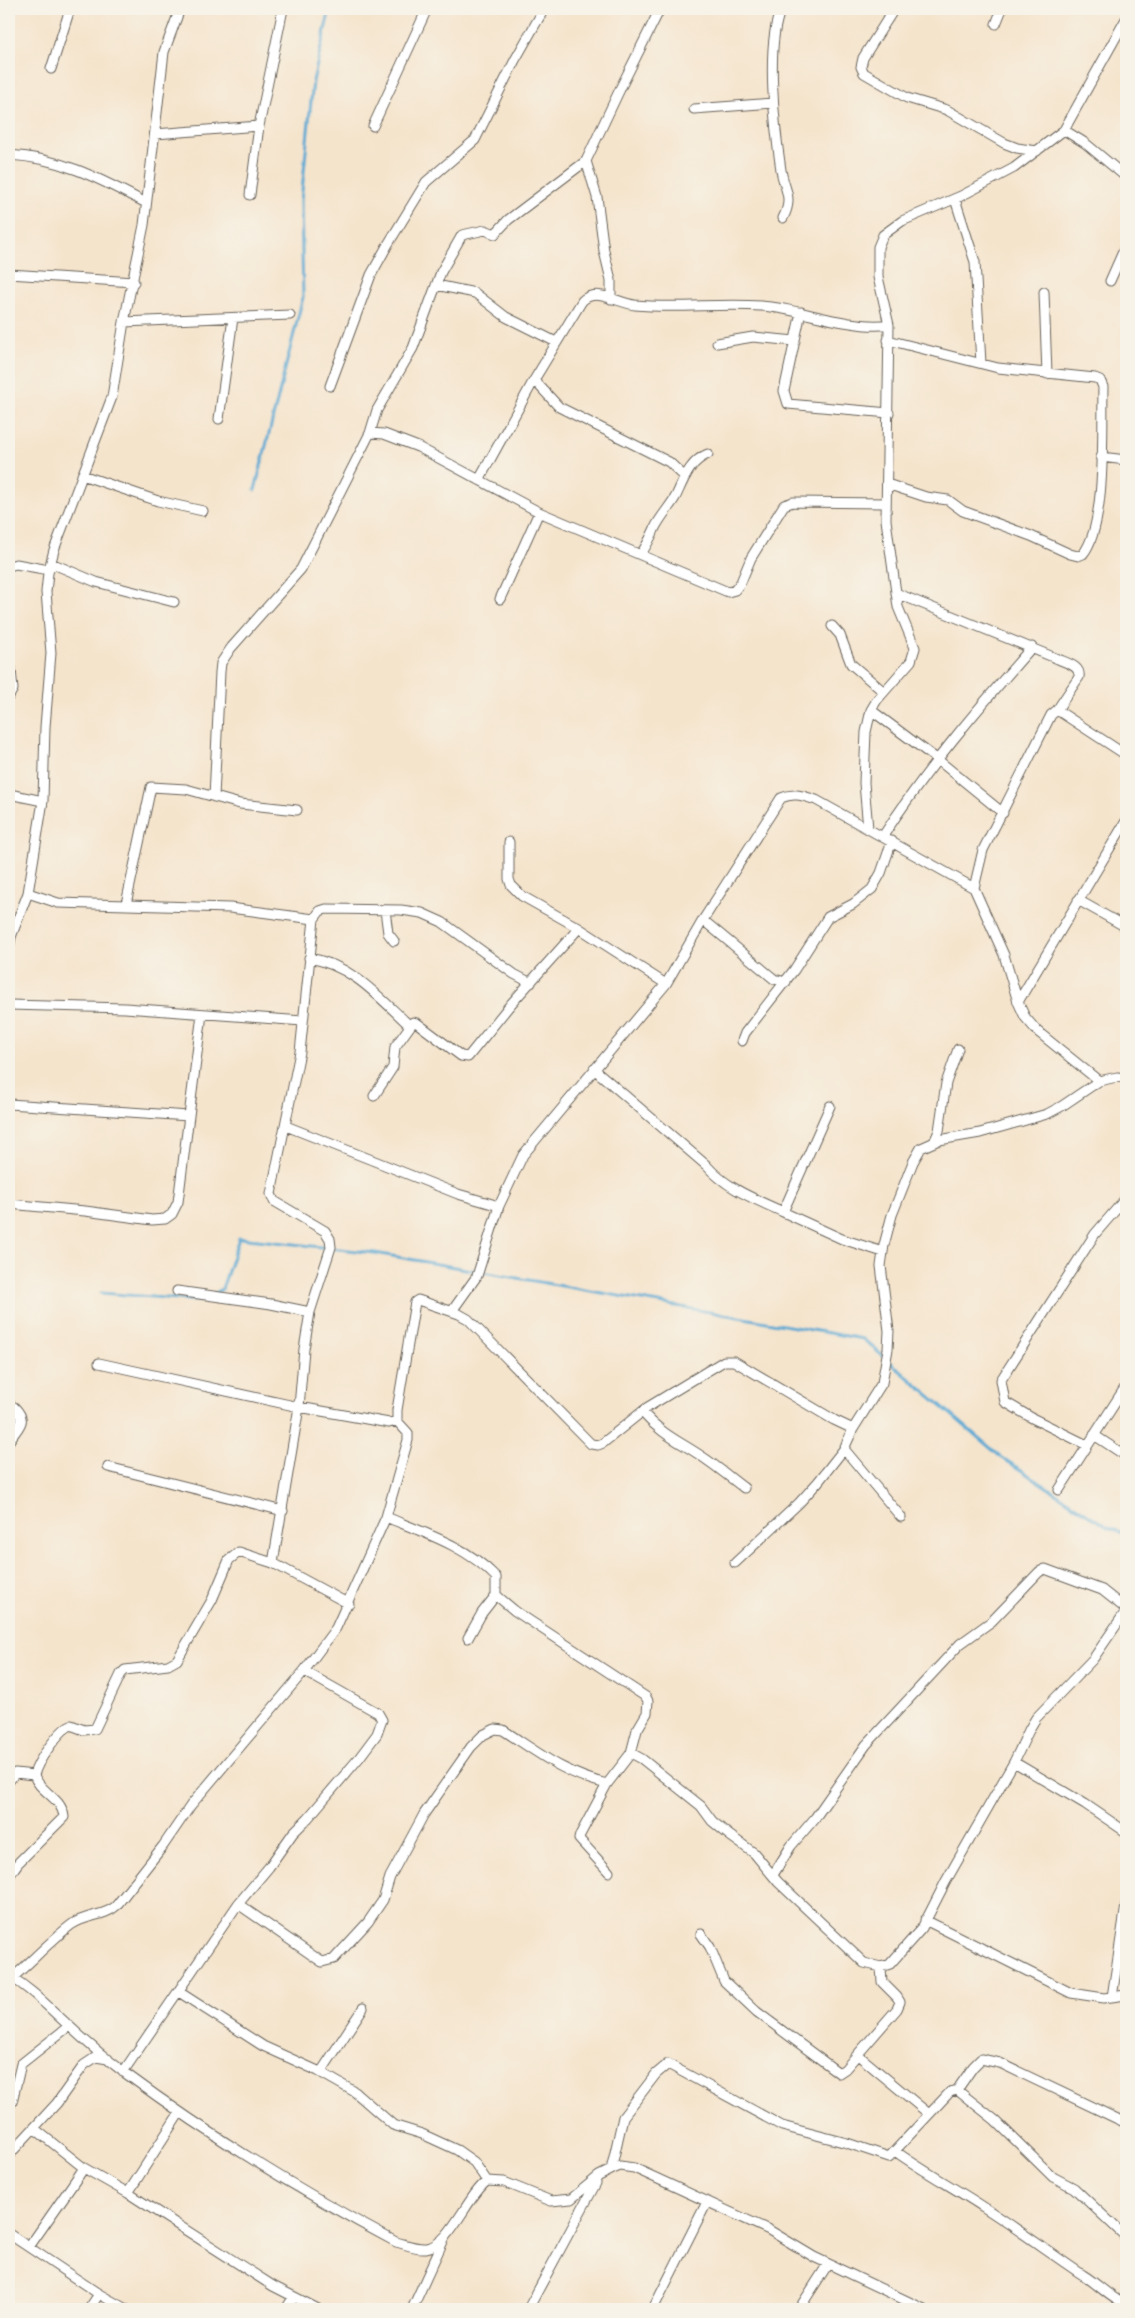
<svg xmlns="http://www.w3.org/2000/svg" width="1135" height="2318" font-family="Kalam,sans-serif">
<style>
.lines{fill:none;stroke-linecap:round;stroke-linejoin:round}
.stream{stroke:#59a8d3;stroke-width:3}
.minor-casing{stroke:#68625a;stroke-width:11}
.minor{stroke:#fff;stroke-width:9}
</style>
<rect width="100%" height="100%" fill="#f7f3e8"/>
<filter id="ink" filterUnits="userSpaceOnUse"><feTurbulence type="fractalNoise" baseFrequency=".02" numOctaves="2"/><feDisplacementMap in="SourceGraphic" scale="10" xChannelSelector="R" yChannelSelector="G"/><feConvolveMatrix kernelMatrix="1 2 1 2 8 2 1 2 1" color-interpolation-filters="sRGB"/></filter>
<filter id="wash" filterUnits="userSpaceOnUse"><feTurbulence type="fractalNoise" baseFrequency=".0096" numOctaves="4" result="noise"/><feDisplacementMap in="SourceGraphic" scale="20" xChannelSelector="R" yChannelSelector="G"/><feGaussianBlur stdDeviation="1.12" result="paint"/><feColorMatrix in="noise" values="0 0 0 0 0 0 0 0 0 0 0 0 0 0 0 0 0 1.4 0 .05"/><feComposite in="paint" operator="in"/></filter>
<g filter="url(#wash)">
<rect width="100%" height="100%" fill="#f5e4cc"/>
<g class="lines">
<path class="stream" d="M255,490L303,297L301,201L313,81L330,9
M101,1293L204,1301L209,1297
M214,1294L222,1289L239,1238L375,1253L863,1339L1001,1457L1109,1528L1126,1534"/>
</g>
</g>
<g filter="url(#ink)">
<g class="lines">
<defs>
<path id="minor" d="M781,9C765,45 775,130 781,170C784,190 794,197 783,218
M894,9L863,58L861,67L864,73L907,98L947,110L1004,143L1017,148L1037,151
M996,24L1002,9
M51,69L70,9
M694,109L773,103
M373,126L427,9
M1064,130L1085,143L1126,177
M155,134L259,126
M9,155C62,158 100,179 146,203
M250,195L259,126L283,9
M955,199L975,262L981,363
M9,274L134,282
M1110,281L1126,245
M436,285L475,293L506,317L556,342
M1044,292L1047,374
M611,299V280L604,251L597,197L586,161L621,87L660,9
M801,312L784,391L788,404L889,413
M124,322L290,315
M717,343L753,337L795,341
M534,380L559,407L669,462L685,477
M330,386L371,275L387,246L426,182L475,140L515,60L544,9
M219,419L233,318
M370,433L384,434L418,447L539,512L728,592L735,590L741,582L751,558L784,505L793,502L886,503
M1101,457L1126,460
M82,475L158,501L203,511
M479,480L534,380L582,301C596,287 618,303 635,305C677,309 719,303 761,306C794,308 825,321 858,324C868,326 879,325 889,325
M887,484L926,497L948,500L963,511L1031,536L1070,554L1078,556L1083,554C1107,525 1102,426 1103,387L1100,380L1095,378L998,368L888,340
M640,555C647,546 650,539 655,528C660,517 670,507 676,496C684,479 690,461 708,454
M51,563L96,582L174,602
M9,566L16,564L49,570
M896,593L1058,659C1067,663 1081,666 1079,677L1057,710L1051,715L983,850L974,888
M500,599L539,512
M832,626L840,635L851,664L884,692
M9,652L13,689L9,696
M871,710L938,760L1003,813
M1057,710L1126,755
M9,794L43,801
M214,797L220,672L221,663L231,648L301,569L370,433L377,410L413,348L441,272L462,235L485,230L495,234L508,220L586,161
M868,829L864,783L865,756L866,732L871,710L877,700L911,661L915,648L898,607L886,520L889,325L878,277V247L883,235L902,221L961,196L1014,168L1064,130L1126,19
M883,836C927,768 979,707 1032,647
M509,842V879L511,885L522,896L579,928L666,984
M28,893L58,903L230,908L314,919
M1078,900L1126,927
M126,904L151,787L186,789L240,804L297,810
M385,910L388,933L394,941
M703,920L774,979L786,982
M9,948L11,937L28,893L43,801L45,727L51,653L46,592L48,573L54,550L112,397L124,322L144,225L164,52L180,9
M309,958C352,965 379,997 409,1025
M1018,1002L1126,821
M9,1005L125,1008L303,1021
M742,1041L745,1033L794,970L828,917L853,904L872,889L881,873L892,841
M594,1069L706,1165C727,1189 755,1199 783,1212
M374,1096L393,1067L395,1047L413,1022L417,1023L461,1056L468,1057L510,1005L579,928
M9,1104L189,1116
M830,1106L783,1212L842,1239L883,1252
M286,1126L458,1194L499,1206
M934,1142L939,1131L946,1083L958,1049
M9,1204L85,1211L152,1220L165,1219L172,1214L178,1202L202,1014
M177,1291L271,1304L310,1312
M452,1311L477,1276L499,1206L523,1155L666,984L703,920L781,798C794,792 803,796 816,800L974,888L1004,955L1018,1002L1025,1017L1037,1031L1099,1081
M99,1363L299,1407L389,1423L397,1421
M642,1412C664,1437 682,1442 707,1460C720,1469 732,1479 744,1488
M1094,1435L1126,1456
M9,1441C18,1426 29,1422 14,1407
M1087,1445L1032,1418L1005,1402L1001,1380L1095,1234L1126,1198
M844,1449L901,1517
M108,1467L283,1511
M1059,1490L1126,1386
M273,1563L349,1604
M735,1563L799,1503L818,1482L844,1449L853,1429L882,1383L888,1349L889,1331L881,1266L884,1245L892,1215L913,1162L921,1148L939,1140L980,1133L1047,1114L1062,1106L1099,1081L1117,1077L1126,1078
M468,1638L482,1613L496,1595
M631,1753L642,1759L701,1806L712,1821L729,1835L754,1853L778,1882L864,1963L881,1967L890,1964L922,1928L946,1881L1014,1762L1030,1728L1036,1718L1093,1659L1126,1611
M1014,1762L1085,1804L1126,1832
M9,1781L15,1773L34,1775
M609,1872L579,1839L580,1835L607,1784L631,1753L637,1730L647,1713L648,1701L646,1697L515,1611L496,1595V1577C466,1546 425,1533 386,1517L408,1440V1433L397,1421V1410L415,1302L418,1300L459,1314L468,1319L591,1444L598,1445L603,1443L648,1407L724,1361H734L834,1420L853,1429
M773,1875L791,1846L815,1818L866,1745L960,1644L992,1621L1039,1572L1045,1569L1102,1590L1126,1609
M9,1876L18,1863L64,1817C62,1797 39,1792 34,1775C37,1762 59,1730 71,1725L84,1730L95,1729L121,1674L125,1670L168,1665L177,1660L212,1600L229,1560L239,1552L273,1563L299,1407L304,1349L310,1312L331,1247L330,1239L325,1231L274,1201L271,1194L300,1052L314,919L320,911L326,909L401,910L422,913L442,922L514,974L531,983
M238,1904L322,1962L334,1959L368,1922L383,1900L390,1877L424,1814L471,1747L483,1735L495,1729L503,1730C539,1753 564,1774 607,1784
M925,1920L1071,1993L1104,1998L1126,1995
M701,1934L710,1947L724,1981L757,2012L839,2073L845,2069L897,2009L900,2002L897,1997L882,1982L881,1967
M9,1976C32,1989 48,2007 67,2024C85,2041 105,2058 125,2073C210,2136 302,2192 396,2242C405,2244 415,2249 426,2248C450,2246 467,2196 487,2181L504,2182L551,2201L571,2199L599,2176L611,2170L620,2166L634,2168L769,2230L814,2257L924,2309
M12,1978C32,1961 50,1941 71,1925C86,1914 104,1917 116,1906L163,1846L191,1805L304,1671L336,1628L386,1517
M179,1992L263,2046L318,2071L355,2092L393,2125L422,2134L457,2150L474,2162L487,2181
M1112,1997L1126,1905
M858,2055L929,2114
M123,2072L238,1904L269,1867L293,1833L308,1818L359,1758L377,1734L382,1720L378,1713L304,1671
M321,2072L363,2008
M957,2090L973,2067L981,2059L1000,2063L1126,2123
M9,2102H12L21,2064L69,2026
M35,2129L84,2168L128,2193L273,2286L318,2309
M895,2151C924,2172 955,2188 985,2208C1018,2229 1050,2253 1083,2275C1098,2284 1110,2298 1126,2305
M9,2155L57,2103L84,2065L96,2057L108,2059
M611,2170L623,2117L656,2074L668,2064L782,2126L847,2143L889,2157L950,2092L957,2090L995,2120L1053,2177L1074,2188L1126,2237
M128,2193L180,2112
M9,2234L99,2294L126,2309
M29,2247L84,2168
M89,2309L99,2294
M286,2309L293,2298
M412,2309L445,2237
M528,2309L596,2183
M653,2309L707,2202
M799,2309L828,2264"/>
</defs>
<use href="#minor" class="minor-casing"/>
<use href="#minor" class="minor"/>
</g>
</g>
<rect width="1135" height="2318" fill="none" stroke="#f7f3e8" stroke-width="30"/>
</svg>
